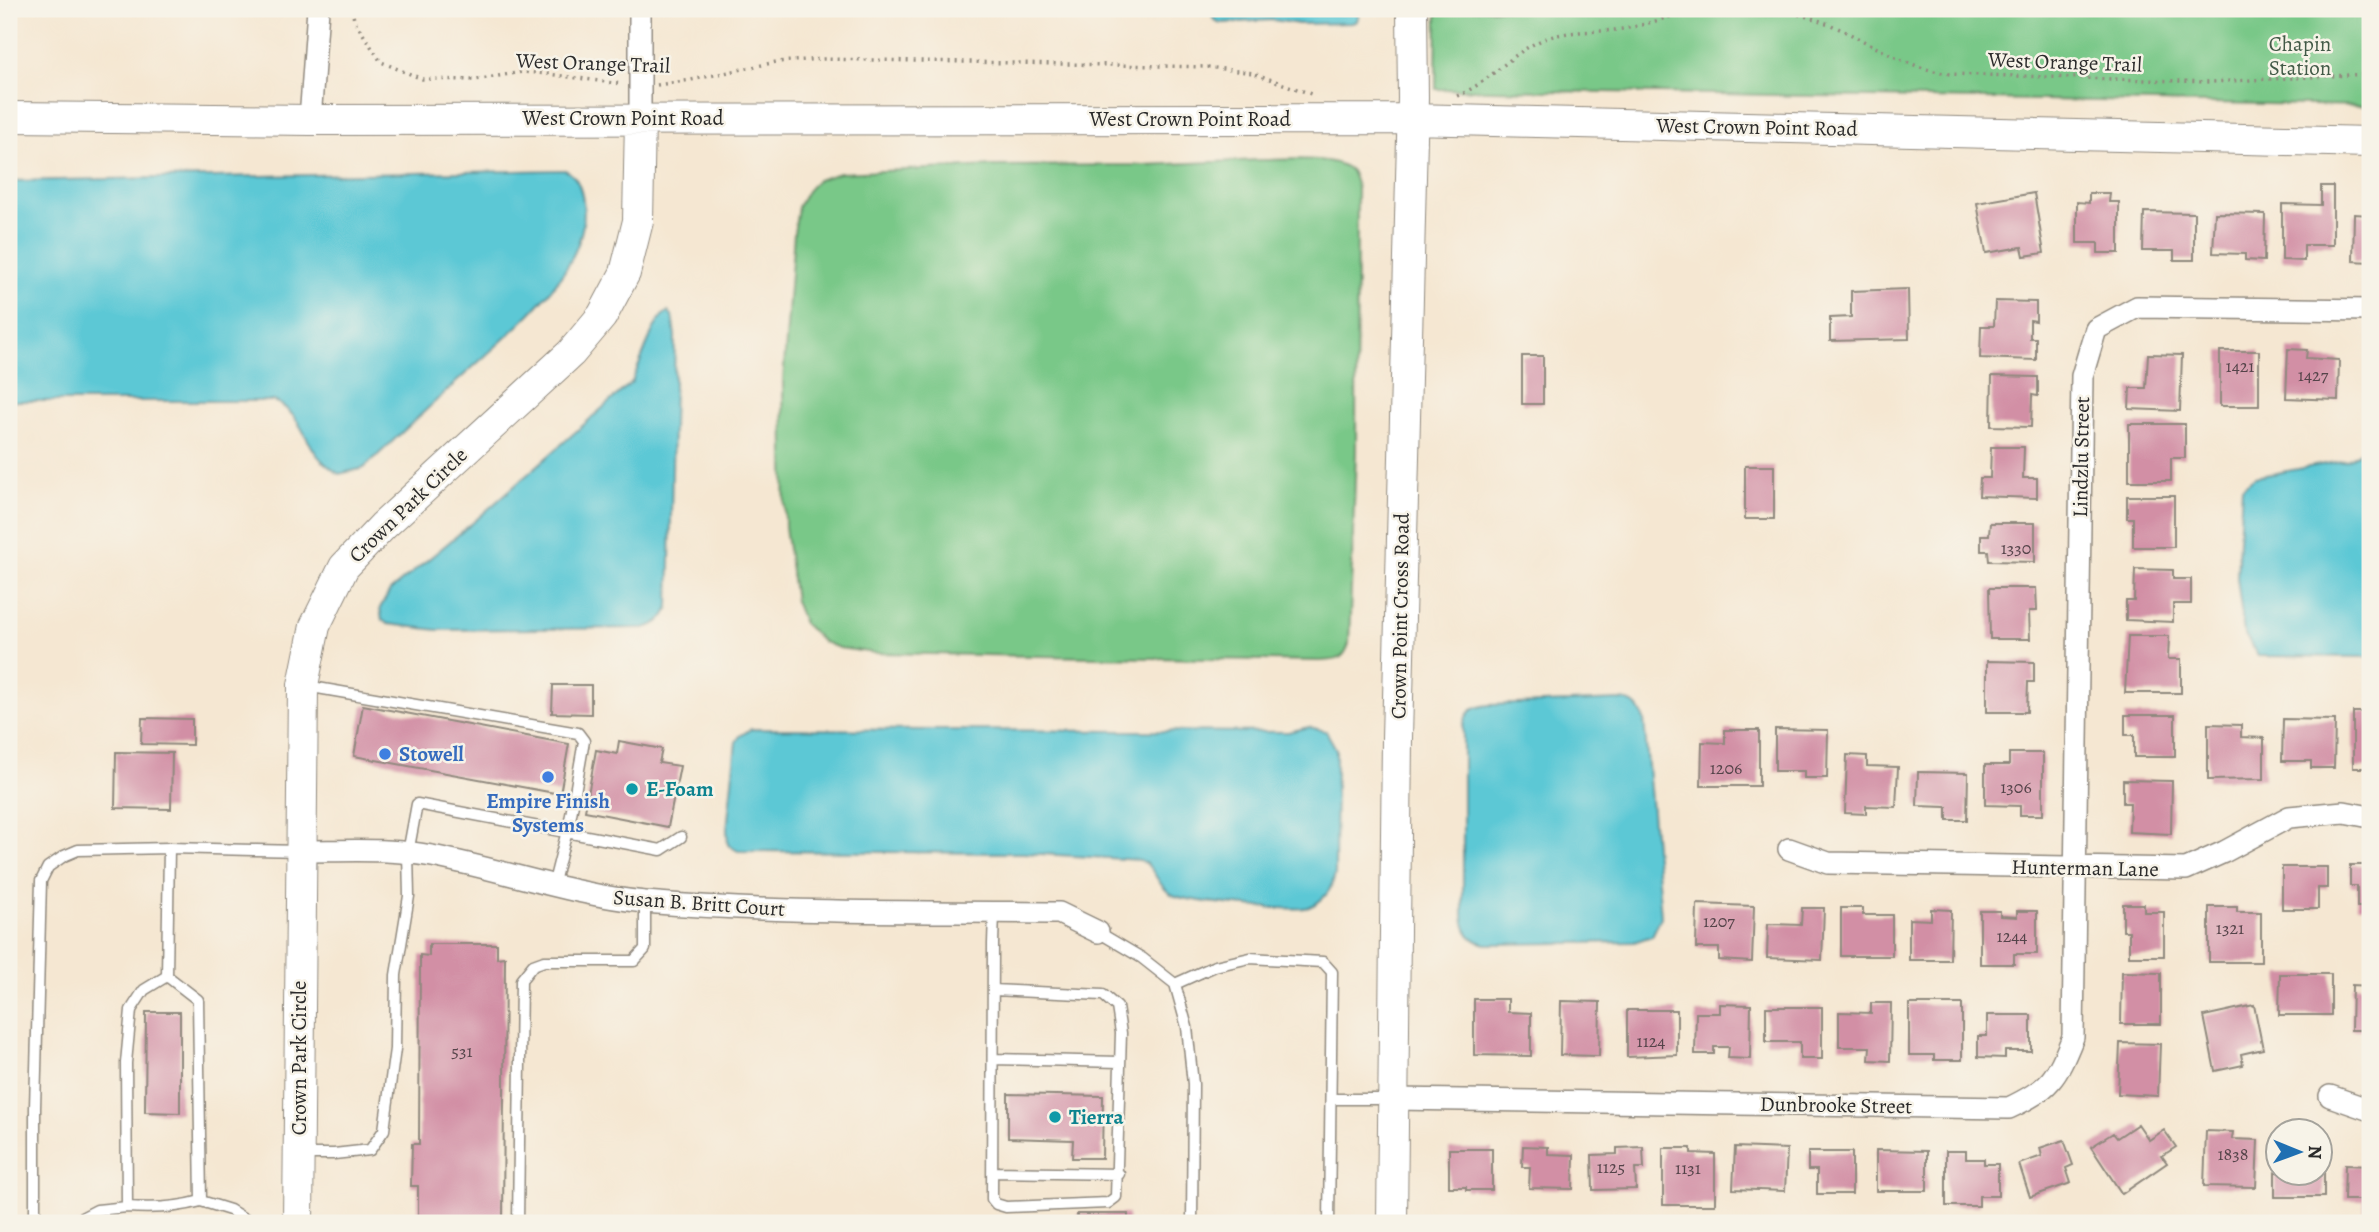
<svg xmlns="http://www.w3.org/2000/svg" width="2379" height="1232" font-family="Alegreya,serif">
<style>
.green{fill:#79c888;stroke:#527a5a;stroke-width:2}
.water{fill:#5cc8d5;stroke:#447a80;stroke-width:2}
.building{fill:#d28fa5}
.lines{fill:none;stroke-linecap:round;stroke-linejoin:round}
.lane-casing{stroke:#90897e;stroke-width:13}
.street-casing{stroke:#90897e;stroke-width:24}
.secondary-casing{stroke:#90897e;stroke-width:32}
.path{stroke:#90897e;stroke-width:3.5;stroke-dasharray:2 5;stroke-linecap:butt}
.lane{stroke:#fff;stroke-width:10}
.street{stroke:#fff;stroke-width:21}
.secondary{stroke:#fff;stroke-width:30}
.shop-dot{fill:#3f7fe0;stroke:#f7f3e8;stroke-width:2.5}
.culture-dot{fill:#0f9aa8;stroke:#f7f3e8;stroke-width:2.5}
.labels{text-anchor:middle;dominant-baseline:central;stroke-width:5;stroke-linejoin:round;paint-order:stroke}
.number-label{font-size:18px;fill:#55444a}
.park-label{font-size:21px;fill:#425a47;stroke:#f7f3e8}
.street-label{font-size:21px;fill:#2b2b2b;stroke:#f7f3e8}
.shop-label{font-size:21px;font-weight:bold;fill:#366cbe;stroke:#f7f3e8;text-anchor:start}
.culture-label{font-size:21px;font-weight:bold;fill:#0d838f;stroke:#f7f3e8;text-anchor:start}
</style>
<rect width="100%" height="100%" fill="#f7f3e8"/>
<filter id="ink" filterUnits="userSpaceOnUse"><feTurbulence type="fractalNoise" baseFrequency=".0143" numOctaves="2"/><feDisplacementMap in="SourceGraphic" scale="14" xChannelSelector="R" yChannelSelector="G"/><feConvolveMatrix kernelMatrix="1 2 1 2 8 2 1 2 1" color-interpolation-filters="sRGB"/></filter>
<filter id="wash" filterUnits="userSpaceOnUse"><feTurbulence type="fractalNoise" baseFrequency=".00686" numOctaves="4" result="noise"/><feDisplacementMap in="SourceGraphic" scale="28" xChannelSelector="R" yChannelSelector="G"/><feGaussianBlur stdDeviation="1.57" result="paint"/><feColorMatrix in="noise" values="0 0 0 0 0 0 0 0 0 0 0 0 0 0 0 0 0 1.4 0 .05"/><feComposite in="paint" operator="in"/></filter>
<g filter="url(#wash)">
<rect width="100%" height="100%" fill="#f5e7d2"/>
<path class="green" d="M1437,9H2370V106L1436,89Z
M1261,160C1282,160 1337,155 1351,171C1354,176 1355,182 1357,187L1356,451L1349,644C1343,662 1335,660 1318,661L875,653L839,648L823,642L804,624L795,601L785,527L783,381L794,233L798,207L807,191L817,180L839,173L994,166L1144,165Z"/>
<path class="water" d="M1210,9H1360L1357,21L1352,23L1299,24L1273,20L1221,23L1214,20Z
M565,170C576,176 579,183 582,195C598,267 509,333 463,376C430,406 397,437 364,468L339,474C332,469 324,464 318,456C303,436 299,412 274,401H9V181Z
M668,312L672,315L675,336L669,606C666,619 656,625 644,628L437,630L388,624L382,620L380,608L390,591L476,520L632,382L653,330L662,316Z
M2370,446V657L2258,656L2244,633L2237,577L2242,487L2255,477L2347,460Z
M1621,700C1634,701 1640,707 1644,720L1660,904L1661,917L1652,936L1634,942L1487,944C1471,941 1464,932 1463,915V728C1466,711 1472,707 1489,705Z
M1309,727L1326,731L1336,749L1335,874C1332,889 1324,901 1309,907C1295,912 1187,902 1173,895C1157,887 1156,867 1140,860L1025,853L738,851L728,845L727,830L736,742L740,736L751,729L1288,732Z"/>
<g id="blocks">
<path class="building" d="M1076,9H1159V14L1076,16Z
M2321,186H2333V245H2304V261L2282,260V204L2321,205Z
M2034,193L2044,253L2024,256L2022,247L1986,253L1977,203Z
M2089,193H2110L2109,202H2119V253H2098V243H2077V202L2089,203Z
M2144,212L2194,213V260H2174V251H2143Z
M2215,213L2265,214L2264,261L2245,260V254L2213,253Z
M2354,214L2370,215V262L2353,261Z
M1908,289L1909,339L1830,341V318L1851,317V291Z
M1995,301L2036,302V321L2030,320V338H2036V360L1980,358L1981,326H1994Z
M2288,349L2307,350L2306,358L2339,360L2338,400L2286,398Z
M2220,351H2259V406H2220Z
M2148,354L2182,355L2180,411L2129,409L2130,388H2146Z
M1522,356H1543V404H1522Z
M1992,376L2038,377V396L2032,395L2031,427L1991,426Z
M2129,424H2185V458H2171V481H2129Z
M1991,447H2024L2023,478H2037V498L1979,496L1980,478H1990Z
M1745,466H1774V519H1745Z
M2127,496H2174V547H2133V518H2127Z
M1990,523H2035V562L1989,561L1988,551H1981V535H1989Z
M2135,569L2173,570V579H2191V604H2173V622L2126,620V601H2134Z
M1989,588H2036L2037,611H2029L2030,639H1990Z
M2128,636H2169L2168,659H2181V693H2125Z
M1987,661L2034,662V682H2028L2027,712H1987Z
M553,685H591V714L552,713Z
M363,705L569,744L560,794L354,756Z
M2353,712H2370V768H2353Z
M2125,715H2175V757H2134V735H2125Z
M142,718L192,719V745L141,744Z
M2283,719L2335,720L2334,768H2311V761H2282Z
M2208,724L2241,725V737L2264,738V779L2208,780Z
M1775,729L1828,730L1827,778H1804V771H1775Z
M1725,730H1759V786H1701L1702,742L1725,743Z
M619,741L662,749L659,763L680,766L668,827L585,811L596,750L617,754Z
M116,752L172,753L171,809L115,808Z
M2009,753H2043V815H2020V806L1985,805V765H2009Z
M1847,755L1867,756V766L1898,767L1896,807L1866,806V814L1845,813Z
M1918,772L1968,773L1967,820H1947V807L1917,806Z
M2123,780L2172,781L2171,834L2129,832L2130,803H2123Z
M2350,865H2370V907H2357V886H2350Z
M2282,867H2327V888H2318V909H2282Z
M1697,904L1754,906L1752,962L1719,960V948H1696Z
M2123,904H2144V912H2164V956H2129V931H2123Z
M2209,907H2237V912H2261V962H2209Z
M1802,908H1824L1822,960L1767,958L1768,924L1801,925Z
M1841,908H1863V915H1892V956H1841Z
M1931,909L1951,910L1950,960H1909V919L1931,920Z
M1980,911H2000V916L2017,917V911H2037V954H2014V964H1980Z
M429,944H497V958L505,957L503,1223H418V1186H411L412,1144H419L420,955L429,956Z
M2122,972L2161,973V1024H2121Z
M2280,974H2331V1015H2279Z
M2352,985L2370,986V1030H2351Z
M1474,999H1508V1012L1531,1013V1056L1474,1055Z
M1561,1001L1600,1002L1599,1056L1560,1055Z
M1871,1003H1891L1890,1061L1869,1060L1870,1047H1839V1012L1871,1013Z
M1720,1004L1751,1005L1750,1059L1728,1058L1729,1047H1714V1054H1695L1696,1013H1720Z
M1909,1004H1962V1060H1934V1055H1909Z
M2254,1005L2263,1049L2241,1054L2243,1065L2215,1071L2204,1016Z
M1766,1007H1822V1059H1800V1042H1766Z
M1627,1010H1677V1055L1627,1057Z
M146,1012H180V1113L145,1112Z
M1987,1015H2031V1051H2005V1058L1978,1057V1036H1987Z
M2120,1043L2160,1044L2158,1096L2118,1094Z
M1008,1094L1103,1096L1102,1158H1072L1073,1140L1008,1138Z
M2138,1124L2149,1140L2164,1130L2176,1147L2162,1156L2167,1163L2122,1194L2091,1147L2113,1133L2117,1138Z
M2206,1131L2233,1132L2232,1139L2258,1140L2256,1187L2204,1186Z
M2064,1140L2073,1165L2066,1168L2071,1183L2030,1197L2019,1164L2042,1156L2040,1148Z
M1523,1146L1548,1147V1154L1574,1155L1573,1189L1529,1188L1530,1167H1522Z
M1643,1147L1644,1168H1635L1636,1189L1593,1190L1592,1155L1617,1154V1148Z
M1735,1147L1787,1149L1785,1191L1733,1189Z
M1663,1148H1691V1153L1715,1154V1205H1663Z
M1449,1149H1492V1190H1466V1187H1449Z
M1876,1150L1927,1151V1191H1876Z
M1946,1151H1966V1159H1984V1164H1998V1196H1979V1206H1946Z
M1808,1152H1852V1194H1817V1170H1808Z
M2320,1155H2324V1197H2275V1172H2320Z
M2345,1165L2370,1166V1213H2364V1200H2344Z
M1077,1214H1128V1223H1077Z"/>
</g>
</g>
<g filter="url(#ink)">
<use href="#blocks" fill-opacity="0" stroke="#90897e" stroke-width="2"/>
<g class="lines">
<defs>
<path id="lane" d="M306,686L578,733L584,741L571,815L553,886
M1098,932L1142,958L1175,984L1187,1027L1193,1084L1192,1223
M167,976L198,1000L201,1201L230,1210L251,1223
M1175,984L1215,966L1250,958L1323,962L1332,972L1329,1223
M993,990L1103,995L1117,1007L1121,1033L1116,1197L1108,1203L1006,1207L996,1204L992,1199L993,944L994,912
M993,1059L1119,1062
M1331,1099H1391
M301,1154H334L370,1150L384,1130L395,1049L396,975L409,896L408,853L417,804L661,850L681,837
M993,1172L1119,1174
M127,1207C153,1209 176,1208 201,1201
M35,1223V1108L41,881L48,867L64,856L78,850L169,848L300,851
M72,1223L97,1210L127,1207L126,1063L131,1010L144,990L167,976L169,848
M518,1223L521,980L533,965L544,961H634L645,949V902"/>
<path id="street" d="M640,118V9
M310,120L318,9
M1789,849L1828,863L2186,869L2224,852L2289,817L2344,812L2370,817
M300,851C344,851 389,848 432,856C504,870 572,895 645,902C782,914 921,911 1059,913L1098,932
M2330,1096L2370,1110
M1393,1099L2009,1108C2051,1088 2056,1079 2073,1037L2082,376L2096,329L2137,307L2370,310"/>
<path id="secondary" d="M9,117L310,120L1412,119L2370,142
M298,1223L303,685L315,626L344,567L383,526L571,353L602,316L625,273L638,221L640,118
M1392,1223L1397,738L1413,98L1412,9"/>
</defs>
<use href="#lane" class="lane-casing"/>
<use href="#street" class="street-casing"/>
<use href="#secondary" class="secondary-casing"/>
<path class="path" d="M352,9L354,20L381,62L422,79L475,80L522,72L548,74L621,84
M1771,9C1790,12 1811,17 1829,24C1870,42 1905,68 1950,74L2211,82L2370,74
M657,85L691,80L776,62L823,59L1208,67L1253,73L1311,94
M1457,96C1489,83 1511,53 1542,40C1570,28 1599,34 1628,28C1654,23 1679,12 1706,9"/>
<use href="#lane" class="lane"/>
<use href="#street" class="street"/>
<use href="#secondary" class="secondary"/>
</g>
</g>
<g class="shop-dot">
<circle cx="385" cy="754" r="7"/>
<circle cx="548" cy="777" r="7"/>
</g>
<g class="culture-dot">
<circle cx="632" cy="789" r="7"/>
<circle cx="1055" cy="1117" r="7"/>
</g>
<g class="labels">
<g class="number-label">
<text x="2240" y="366">1421</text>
<text x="2313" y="375">1427</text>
<text x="2016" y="548">1330</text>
<text x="1726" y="768">1206</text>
<text x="2016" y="787">1306</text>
<text x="1719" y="921">1207</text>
<text x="2230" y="928">1321</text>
<text x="2012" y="936">1244</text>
<text x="1651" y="1041">1124</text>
<text x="462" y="1051">531</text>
<text x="2233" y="1154">1838</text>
<text x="1611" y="1167">1125</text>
<text x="1688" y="1168">1131</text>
</g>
<g class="park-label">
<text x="2300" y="44">Chapin<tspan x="2300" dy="24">Station</tspan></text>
</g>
<g class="street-label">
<text transform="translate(2065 62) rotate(2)">West Orange Trail</text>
<text transform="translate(593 63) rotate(2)">West Orange Trail</text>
<text x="623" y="118">West Crown Point Road</text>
<text x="1190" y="119">West Crown Point Road</text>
<text transform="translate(1757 127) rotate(1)">West Crown Point Road</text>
<text transform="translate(2081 457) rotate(-89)">Lindzlu Street</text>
<text transform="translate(408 505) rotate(-44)">Crown Park Circle</text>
<text transform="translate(1400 616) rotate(-89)">Crown Point Cross Road</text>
<text transform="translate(2085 868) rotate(1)">Hunterman Lane</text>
<text transform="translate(699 903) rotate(4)">Susan B. Britt Court</text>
<text transform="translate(299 1058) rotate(-90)">Crown Park Circle</text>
<text transform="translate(1836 1105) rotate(1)">Dunbrooke Street</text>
</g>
<g class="shop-label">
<text x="399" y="754">Stowell</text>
<text x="548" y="801" text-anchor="middle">Empire Finish<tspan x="548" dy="24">Systems</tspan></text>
</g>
<g class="culture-label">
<text x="646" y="789">E-Foam</text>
<text x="1069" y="1117">Tierra</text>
</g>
</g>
<rect width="2379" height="1232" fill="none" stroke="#f7f3e8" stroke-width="35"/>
<g transform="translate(2299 1152) rotate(91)"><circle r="33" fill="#f7f3e8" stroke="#a5a39c" stroke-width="2"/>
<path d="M0-5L12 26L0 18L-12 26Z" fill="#1f6fb2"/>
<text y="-10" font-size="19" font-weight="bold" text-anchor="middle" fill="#2b2b2b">N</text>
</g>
</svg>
